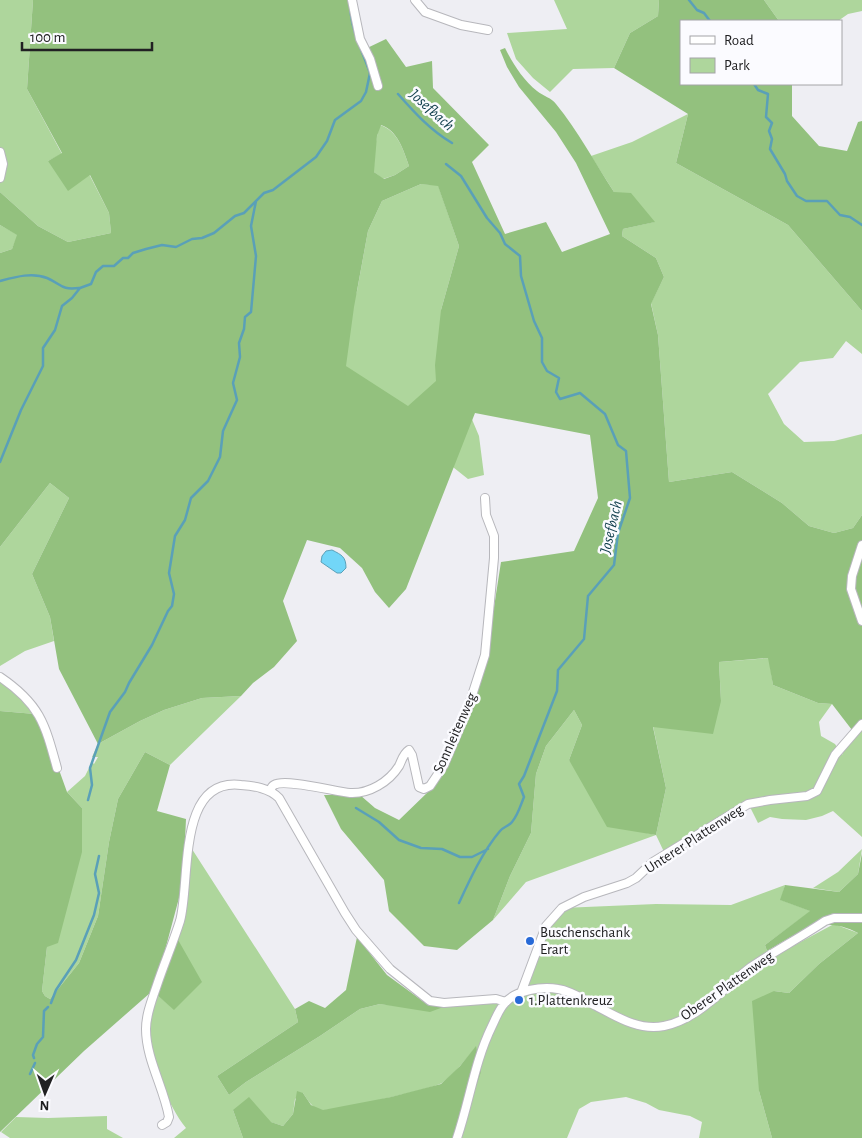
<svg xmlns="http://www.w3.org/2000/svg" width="862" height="1138" font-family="'Alegreya Sans',sans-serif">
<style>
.green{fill:#aed69c}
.forest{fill:#93c17e;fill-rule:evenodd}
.water{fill:#72d6f8;stroke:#5aa0b8}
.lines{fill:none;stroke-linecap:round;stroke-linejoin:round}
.stream{stroke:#5aa0b8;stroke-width:2.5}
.minor-casing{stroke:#b7b7bc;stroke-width:10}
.minor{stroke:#fff;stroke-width:8}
.poi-dot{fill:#286ad7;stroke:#fbfbff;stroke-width:2}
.labels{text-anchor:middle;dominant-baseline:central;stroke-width:5;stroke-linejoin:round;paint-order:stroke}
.street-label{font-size:15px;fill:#212123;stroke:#fbfbff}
.poi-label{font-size:15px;fill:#212123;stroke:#fbfbff;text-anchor:start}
.water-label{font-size:16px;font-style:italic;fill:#103e4c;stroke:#fbfbff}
</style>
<rect width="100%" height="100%" fill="#eeeef3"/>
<path class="green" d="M0,0H33L27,89L62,154L48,161L89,174L109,213L111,233L68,242L38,226L0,192Z
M554,0H659L658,16L630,33L614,68L573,69L550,92L533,78L516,59L507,33L567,29Z
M764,0H862V11L848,14L838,21H779Z
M688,114L676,163L788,225L862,311V354L846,341L833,358L800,362L768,394L784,424L804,442L834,441L862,434V515L853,528L834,533L809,526L782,503L732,472L669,482L658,335L651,303L664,277L656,258L622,236L623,229L654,222L614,192L591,156L632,142Z
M380,125C398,131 403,149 409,166L395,175L383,179L374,172C374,156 375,140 380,125Z
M421,184L438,185L459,246L441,310L463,398L479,436L484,475L468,479L439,456L334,355L357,291L368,231L382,201Z
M0,225L18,235L12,249L0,253Z
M50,483L69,498L32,574L50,617L54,641L25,651L0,666V547Z
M769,658L773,685L818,703L832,704L819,722L821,736L835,744L842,755L852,730L862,720V837L833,811L822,816L806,820L782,819L770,817L758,823L749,805L665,854L656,835L526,882L493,920L510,876L531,833L536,774L546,746L574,710L582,725L569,760L633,830L656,835L666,788L653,726L721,701L719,662Z
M0,677L16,688L35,714L0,711Z
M241,696L170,765L145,752L118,799L109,842L98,916L79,963L50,999L45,996L42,991L47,947L82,808L67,792L85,776L92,762L94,764L98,757H92L98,744L140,721L164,710L202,698Z
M190,846L295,1009L298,1022L217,1076L229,1095L246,1082L320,1036L360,1009L380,1004L400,1006H446L497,1003L521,993L537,947L562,908L656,904L731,905L785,885L781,900L811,911L765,945L767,951L765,961L834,924L858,933L819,964L789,993L774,991L759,1091L772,1138H699L702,1122L690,1116L659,1110L646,1103L626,1097L591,1102L579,1109L567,1138H455L476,1047C466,1059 455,1073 442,1083C435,1088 331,1112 322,1110C312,1109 308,1100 303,1093L295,1099L293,1114L283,1126L233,1110L243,1138H174L186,1128C167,1104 148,1057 150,1026C150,1015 154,1005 157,995L174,1009L177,938Z
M862,849L858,874L839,892L813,888L838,872Z
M107,1116V1129L123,1138H10L1,1132L16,1117L48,1118Z"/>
<path class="forest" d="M33,0H348L351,20L363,50L386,39L406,67L432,61L433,88L489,145L472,162L505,234L546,222L562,252L610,234L576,163L556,132L519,87L507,67L500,50L505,48C513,64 523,80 537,91C543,96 552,98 556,104C578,131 595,163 614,192L631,193L655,222L623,229L622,236L656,258L664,277L651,304L658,335L669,482L732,472L782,503L809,526L834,533L853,528L862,515V720L852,730L832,704L818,703L773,685L768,658L719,662L721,701L713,734L653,727L666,788L656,835L607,827L569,760L582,725L574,710L546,746L536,774L531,833L510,876L493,920L457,950L424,946L389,911L384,880L341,829L324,795H360L375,808L399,820L429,791L447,765L476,691L492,620L501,562L574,551L598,498L590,435L475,413L406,589L389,608L375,592L362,568L340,548L307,540L283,601L297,641L274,667L253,683L241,696L202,698L164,710L140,721L98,744L59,669L50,617L32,574L69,498L50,483L0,547V253L12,249L17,235L0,225V192L38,226L68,242L111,233L109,213L90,175L68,191L48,161L62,153L27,89ZM381,125C398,131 403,149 409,166L395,175L384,179L374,172L377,136ZM421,184L438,186L459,246L441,310L435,365L436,381L408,406L346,366L354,307L368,231L382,201Z
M659,0H764L779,21H681V84H792V116L819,146L847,151L858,122L862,121V311L788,225L676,163L688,114L614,68L630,33L658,16Z
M0,711L35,714L49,742L67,792L82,808V852L58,943L47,947L42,991L45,996L50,999L79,963L98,916L109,842L118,799L145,752L170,765L157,811L186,819L183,883L164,954L150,993L84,1051L0,1132Z
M862,853V1138H772L759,1091L752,1001L774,991L789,993L819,964L858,933C821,914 799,933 767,951L765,945L810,911L780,900L785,885L839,892L858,874Z
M357,937L387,975L424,1002L446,1006L430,1012L380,1004L360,1009L320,1036L246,1082L229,1095L217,1076L298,1022L295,1009L309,1001L325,1008L346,990Z
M177,938L202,982L174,1010L157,995Z
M476,1046L481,1072L471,1101L455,1138H243L233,1110L249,1097L271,1122L283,1126L293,1114L297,1091L303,1093L311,1105L323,1110L391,1097L441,1084L460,1066Z"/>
<path class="water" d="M332,550C342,555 346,557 346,568L341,573H337L321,562L322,556L326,551Z"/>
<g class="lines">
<path class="stream" d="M689,0L697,10L704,13L710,21
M350,5C351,30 362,50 370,73
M754,84L758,90L768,94L766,117L772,123L769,131L772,139L770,149L785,174L787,181L797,196L806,201H827L840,215L850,217L862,225
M398,94C414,112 430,130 452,143
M446,164L461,176L487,218L500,233L505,244L520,256L521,276L534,321L542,338V362L547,371L559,378L556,392L560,399L580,393L605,414L618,445L626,451L630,498L618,533L614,565L588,596L584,639L558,670L557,691L524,776L519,784L524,797C521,804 518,815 512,822C509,826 503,827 500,831C483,851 470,879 459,903
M0,281C15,277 32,272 47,278C63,285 60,290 79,288
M0,462L21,410L43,366V348L55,330L62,306L72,298L80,288L91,284L96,272L103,266H114L123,258H128L133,253L146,249L162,245L176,247L192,239L202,238L214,233L235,216L244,213L264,193L273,190L316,157L327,141L335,120L361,101L366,92L370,73
M88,800L92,785L90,768L110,712L125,692L129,683L152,645L168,611L172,606L174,594L169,573L175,536L185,520L191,498L208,481L220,457L223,431L237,400L233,383L240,357L239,343L244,329L245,317L251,312L256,256L251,226L256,201
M356,808L379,822L399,840L421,848L442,849L460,857H472L488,849
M51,1003L56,990L76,960L94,915L99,893L95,874L99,856
M34,1058L33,1055L37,1044L43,1037L44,1011L48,1007
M30,1074L35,1063"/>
<defs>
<path id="minor" d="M352,0L360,39L370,59L378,86
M415,0L425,12L461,25L488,30
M0,152L3,164L0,178
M862,545L852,576L851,589L862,621
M0,677C40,704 45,724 57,768
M270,791C271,788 272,786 274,785C285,778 336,792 350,793C369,794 389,782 399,766C402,760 403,754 409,750L412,755L419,787L424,789L430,786L444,765L468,708L485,655L494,558V536L486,515L485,498
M521,993L546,926L562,908L584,897L627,883L636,878L653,862L748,804L770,800L807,796L817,791L835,755L862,724
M162,1125L167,1122L169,1117C164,1088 146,1059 146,1029C146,1014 152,1000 157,985C164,964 173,943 180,921C191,882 176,777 241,785C254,786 269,788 279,798L345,913L356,930L390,969L430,1001L444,1003L496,999L506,1002
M457,1138C470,1100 474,1063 492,1026C496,1018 499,1009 505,1003C516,990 542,986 558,989C572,991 584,1000 596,1006C617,1017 639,1031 664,1026C699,1019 723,988 751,967C775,951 801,937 825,921L834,918H862"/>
</defs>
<use href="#minor" class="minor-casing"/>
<use href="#minor" class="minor"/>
</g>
<g class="poi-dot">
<circle cx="530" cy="941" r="5"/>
<circle cx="519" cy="1000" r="5"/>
</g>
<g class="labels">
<g class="street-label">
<text transform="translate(455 733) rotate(-66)">Sonnleitenweg</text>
<text transform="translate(694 839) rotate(-33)">Unterer Plattenweg</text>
<text transform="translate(727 986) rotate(-35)">Oberer Plattenweg</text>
</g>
<g class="poi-label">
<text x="540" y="932">Buschenschank<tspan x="540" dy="17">Erart</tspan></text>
<text x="529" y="1000">1.Plattenkreuz</text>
</g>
<g class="water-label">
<text transform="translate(432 110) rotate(42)">Josefbach</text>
<text transform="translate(611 527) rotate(-77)">Josefbach</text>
</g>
</g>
<rect x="680" y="20" width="162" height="65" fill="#fbfbff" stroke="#a4a4a7"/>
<rect x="690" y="36" width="25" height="8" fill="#ffffff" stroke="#a4a4a7"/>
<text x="724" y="45" font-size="15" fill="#212123">Road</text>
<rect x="690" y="58" width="25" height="15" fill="#aed69c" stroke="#a4a4a7"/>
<text x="724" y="70" font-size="15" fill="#212123">Park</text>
<g transform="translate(45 1093) rotate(182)" stroke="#fbfbff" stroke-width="4" paint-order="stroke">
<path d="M0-4L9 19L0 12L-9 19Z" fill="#212123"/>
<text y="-8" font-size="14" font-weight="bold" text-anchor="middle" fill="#212123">N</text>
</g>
<path d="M22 42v8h130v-8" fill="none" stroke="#212123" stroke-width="2.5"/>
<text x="30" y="42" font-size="15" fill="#212123" stroke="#fbfbff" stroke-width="4" paint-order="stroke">100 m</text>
</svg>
